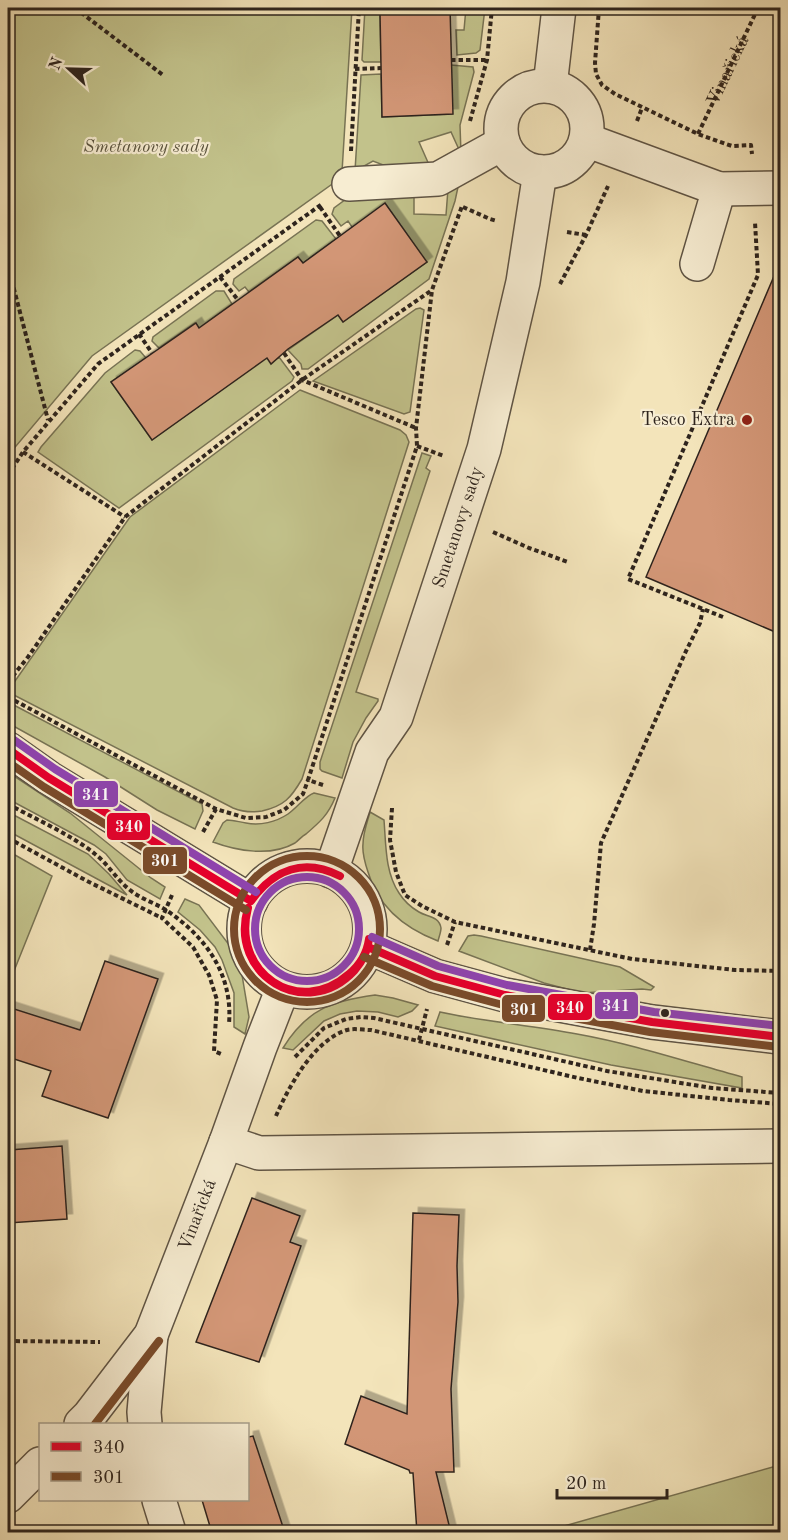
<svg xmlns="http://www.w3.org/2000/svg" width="788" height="1540" font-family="'Old Standard TT',serif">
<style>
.green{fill:#c2c28b;stroke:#787354;stroke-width:1.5}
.building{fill:#d29676;stroke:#2e241d;stroke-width:1.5;filter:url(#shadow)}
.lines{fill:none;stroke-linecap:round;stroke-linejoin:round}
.minor-casing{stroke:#5f5444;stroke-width:36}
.path{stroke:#2e241d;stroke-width:4;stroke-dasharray:4.5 3;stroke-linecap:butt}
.minor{stroke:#f7edd2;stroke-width:33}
.bus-1-casing{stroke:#f7edd2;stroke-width:12}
.bus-2-casing{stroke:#f7edd2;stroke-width:12}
.bus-3-casing{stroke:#f7edd2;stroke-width:12}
.bus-1{stroke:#e4002b;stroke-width:8}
.bus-2{stroke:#7a4b2a;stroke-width:8}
.bus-3{stroke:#8e44ad;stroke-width:8}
.poi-dot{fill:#8f2418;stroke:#f7edd2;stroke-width:2}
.bus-dot{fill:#2e241d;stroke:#f7edd2;stroke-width:2}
.labels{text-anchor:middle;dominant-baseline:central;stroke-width:4.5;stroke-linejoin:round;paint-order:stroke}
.street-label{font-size:18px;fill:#2e241d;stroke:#f7edd2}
.park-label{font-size:18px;font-style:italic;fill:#5a533e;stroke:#f7edd2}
.poi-label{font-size:18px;fill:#2e241d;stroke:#f7edd2;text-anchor:end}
.line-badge{stroke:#f7edd2;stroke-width:2}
.badge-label{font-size:16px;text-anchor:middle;font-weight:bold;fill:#fff}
</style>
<defs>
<filter id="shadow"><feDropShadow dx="5.5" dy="-5.5" stdDeviation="0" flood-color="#0004"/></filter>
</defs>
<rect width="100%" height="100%" fill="#f3e4ba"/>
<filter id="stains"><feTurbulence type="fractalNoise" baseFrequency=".00333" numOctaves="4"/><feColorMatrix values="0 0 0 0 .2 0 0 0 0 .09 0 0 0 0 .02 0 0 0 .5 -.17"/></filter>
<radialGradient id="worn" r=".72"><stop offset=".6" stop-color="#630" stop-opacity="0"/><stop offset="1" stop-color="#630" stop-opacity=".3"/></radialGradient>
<path class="green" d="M8,8H352L342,172L335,182L92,356L11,452L8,449Z
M365,8H394V13L380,14L381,62H364L362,60Z
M466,8H485L480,50L476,53L457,55L456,30H464Z
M451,65L473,67L474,72L460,125L461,154L451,132L419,142L430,167L391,168L373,161L355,171L361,75L381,74L382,117L452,114Z
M458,187L455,201L429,279L308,369H302L301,364L288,350L338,315L343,322L427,262L352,227L348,221L341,226L332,214L334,208L353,194L414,189V214L446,215L448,189Z
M316,220L322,221L336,239L303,263L298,257L249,292L245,287L239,291L233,284L234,279Z
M216,291H224L232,304L199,328L195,323L159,348L152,341L153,337Z
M420,308L424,310L410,412L404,414L313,381L416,309Z
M135,350L140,351L146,358L111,382L152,440L267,357L271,363L279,357L294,377L292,381L119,508L38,452L41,447L105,373Z
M300,390L400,430L406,435L409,442L302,779C291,798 284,806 262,811C251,813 243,812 233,808L8,692V691L130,517Z
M422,453L431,456L426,468L430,471L356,692L378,699V701L366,718L353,742L342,778L322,771L320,769V762Z
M8,702L202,804L203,811L195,829L157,810L105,777L8,723Z
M8,772L70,813L151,878L165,887L160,899L127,880L106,854L94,845L8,799Z
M314,793L335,798C328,815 320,822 306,834C302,836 299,840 295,843C271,857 237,851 213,842L223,823L227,820C234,820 239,822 246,823C260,826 276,822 288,814C297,808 305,796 314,793Z
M8,812L88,854L109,874L127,895L8,831Z
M370,812L384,820C386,845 385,872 399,893C404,901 412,908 419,912C427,917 439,916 441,928C441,932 439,937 438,941C404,928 378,907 368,872C365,863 362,853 363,844C363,833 367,823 370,812Z
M8,851L52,876L8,986Z
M185,899L199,905L233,950L242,975L249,1017L245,1034L234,1027V993L222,960L215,947L200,930L178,912Z
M474,935L481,936L620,967L654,987L651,990L642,989L582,993L544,983L459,951L468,936Z
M375,995L393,998L418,1005L412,1011L398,1017L378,1012L357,1011L340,1014L324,1021L293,1050L283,1048C307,1009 332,1001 375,995Z
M440,1012C485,1022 531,1025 577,1034C633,1044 687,1062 742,1077V1088L611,1065L435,1026Z
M780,1465V1532H543Z"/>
<path class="building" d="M394,8H450L453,114L382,117L380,13H394Z
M385,203L427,262L343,322L338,315L288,349L271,364L267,358L152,440L111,382L196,323L199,328L298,257L303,263Z
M780,262V634L646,577Z
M105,961L158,979L108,1118L42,1096L51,1071L8,1057V1007L80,1030Z
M62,1146L67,1219L8,1223V1194L12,1193L9,1150Z
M252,1198L300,1216L290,1242L301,1246L259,1362L196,1342Z
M413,1213L459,1215L457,1266L458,1302L451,1389L454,1472H436L451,1533H417L413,1473H410L409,1470L345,1444L361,1396L407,1414Z
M253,1436L285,1533H212L202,1500H248V1437Z"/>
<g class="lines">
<defs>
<g id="minor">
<path d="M550,86L559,8"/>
<circle cx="544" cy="129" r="43"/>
<path d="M586,140L719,189L697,264"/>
<path d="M349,184L438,179L503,143"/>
<path d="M719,189L780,188"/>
<path d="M8,749L49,778L251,901"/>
<circle cx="307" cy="929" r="63"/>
<path id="s2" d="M331,871L372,752L396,717L484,449L523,282L540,172"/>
<path d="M368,947L435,976L505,995L652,1022L780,1037"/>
<path d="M226,1142L259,1153L780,1146"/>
<path id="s3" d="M81,1424L89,1416L151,1335L226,1142L260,1047L283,988"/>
<path d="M145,1424L144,1412L151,1335"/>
<path d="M8,1496L40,1464"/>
<path d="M159,1500L169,1532"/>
</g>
</defs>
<use href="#minor" class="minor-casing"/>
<g class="path">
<path d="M75,8L163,75"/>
<path d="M599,8L595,63L596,74L602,85L615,94L698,134L732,146L751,145L752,154"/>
<path d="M451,60H487"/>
<path d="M355,69L381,68"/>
<path d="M470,121L487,60L492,8"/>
<path d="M637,121L642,108"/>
<path id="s1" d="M698,134L758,8"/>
<path d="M351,151L359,8"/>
<path d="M320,207L340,236"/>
<path d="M463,207L490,219L497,221"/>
<path d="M567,232L586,235"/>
<path d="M8,266L48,420"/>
<path d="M220,277L238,300"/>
<path d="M560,284L586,235L608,186"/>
<path d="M139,334L152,353"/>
<path d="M284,353L302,380L416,428"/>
<path d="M417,446L444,456"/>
<path d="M23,452L125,517"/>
<path d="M8,475L23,452L98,364L322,204"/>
<path d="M493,532L529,548L568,562"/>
<path d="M723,617L628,579L758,275L755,222"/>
<path d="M8,682L28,657L125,517L302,380L432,290"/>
<path d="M8,697L216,809L246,818L266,817L284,810L303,794L308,780"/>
<path d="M323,785L308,780L417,446L416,428L432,290L462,206"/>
<path d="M8,804C35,819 72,835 95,854C108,864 117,880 130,890C141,899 155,903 166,910C206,937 233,974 229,1024"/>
<path d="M392,808L390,840L396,872L405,895L422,906L455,922L632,959L735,970L780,971"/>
<path d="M203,832L216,809"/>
<path d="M8,838L87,881L162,918"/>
<path d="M172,895L162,918L193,947L209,975L217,1000L214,1051L221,1054"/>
<path d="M447,945L455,922"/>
<path d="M590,950L594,924L601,843L686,651L700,623L703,609"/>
<path d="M419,1040L427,1009"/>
<path d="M295,1057L324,1028L346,1019L361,1017L374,1018L422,1029L607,1071L712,1088L780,1093"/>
<path d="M276,1116C289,1086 314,1040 347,1030C354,1028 364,1030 371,1030L578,1078L643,1091L729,1100L780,1104"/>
<path d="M8,1341L100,1342"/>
</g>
<use href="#minor" class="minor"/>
<defs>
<path id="bus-1" d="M8,749L49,778L251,901
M251,901C274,869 304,858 340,876
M248,908C231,972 298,1019 349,974C361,964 367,953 369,939
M248,908C228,975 306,1022 354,971C362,962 368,951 369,939
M368,947L435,976L505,995L652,1022L780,1037"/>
<path id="bus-2" d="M8,762L44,787L246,910
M234 929a73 73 0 1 1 146 0a73 73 0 1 1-146 0Z
M364,957L432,986L503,1005L650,1032L779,1047
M95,1424L159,1341"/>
<path id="bus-3" d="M14,740L55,769L256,892
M255 929a52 52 0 1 1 104 0a52 52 0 1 1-104 0Z
M372,937L438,966L507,985L654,1012L780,1026"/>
</defs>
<use href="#bus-1" class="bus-1-casing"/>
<use href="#bus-2" class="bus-2-casing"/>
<use href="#bus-3" class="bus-3-casing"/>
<use href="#bus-1" class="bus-1"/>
<use href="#bus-2" class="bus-2"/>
<use href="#bus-3" class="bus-3"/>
</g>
<circle class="poi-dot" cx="747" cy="420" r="6"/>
<circle class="bus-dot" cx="665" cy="1013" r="5"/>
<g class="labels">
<g class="street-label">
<text stroke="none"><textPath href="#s1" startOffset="70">Vinařická</textPath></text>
<text stroke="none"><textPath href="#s2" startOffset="368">Smetanovy sady</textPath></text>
<text stroke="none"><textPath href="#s3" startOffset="242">Vinařická</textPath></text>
</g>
<g class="park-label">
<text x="146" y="147">Smetanovy sady</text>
</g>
<g class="poi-label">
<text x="735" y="420">Tesco Extra</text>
</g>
</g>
<g class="line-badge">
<rect x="73" y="780" width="46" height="28" rx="6" fill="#8e44ad"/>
<rect x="106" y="812" width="45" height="29" rx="6" fill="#e4002b"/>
<rect x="142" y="846" width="46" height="29" rx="6" fill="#7a4b2a"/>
<rect x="594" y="991" width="45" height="29" rx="6" fill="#8e44ad"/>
<rect x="547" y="993" width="46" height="28" rx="6" fill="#e4002b"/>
<rect x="501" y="994" width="45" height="29" rx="6" fill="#7a4b2a"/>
</g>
<g class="badge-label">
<text x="96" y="800">341</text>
<text x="129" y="832">340</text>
<text x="165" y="866">301</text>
<text x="616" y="1011">341</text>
<text x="570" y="1013">340</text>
<text x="524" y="1015">301</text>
</g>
<rect width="788" height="1540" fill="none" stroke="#f3e4ba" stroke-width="30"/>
<rect x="9" y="9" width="770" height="1522" fill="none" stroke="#2e241d" stroke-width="3"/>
<rect x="15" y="15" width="758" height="1510" fill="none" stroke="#2e241d" stroke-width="1.5"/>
<rect x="39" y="1423" width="210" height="78" fill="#f7edd2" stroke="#a79d8a" stroke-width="1.5"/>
<rect x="51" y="1442" width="30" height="9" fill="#e4002b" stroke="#a79d8a" stroke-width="1.5"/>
<text x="93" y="1453" font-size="18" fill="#2e241d">340</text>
<rect x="51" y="1472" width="30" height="9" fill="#7a4b2a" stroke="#a79d8a" stroke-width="1.5"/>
<text x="93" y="1483" font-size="18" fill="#2e241d">301</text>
<g transform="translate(69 69) rotate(292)" stroke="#f7edd2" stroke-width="4.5" paint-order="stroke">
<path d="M0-4.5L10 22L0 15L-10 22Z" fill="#2e241d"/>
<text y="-9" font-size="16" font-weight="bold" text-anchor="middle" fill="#2e241d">N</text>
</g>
<path d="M557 1489v9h110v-9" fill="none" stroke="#2e241d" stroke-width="3"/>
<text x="566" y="1489" font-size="18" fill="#2e241d" stroke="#f7edd2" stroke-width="4.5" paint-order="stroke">20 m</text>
<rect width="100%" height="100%" filter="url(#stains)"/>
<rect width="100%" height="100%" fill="url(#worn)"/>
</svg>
